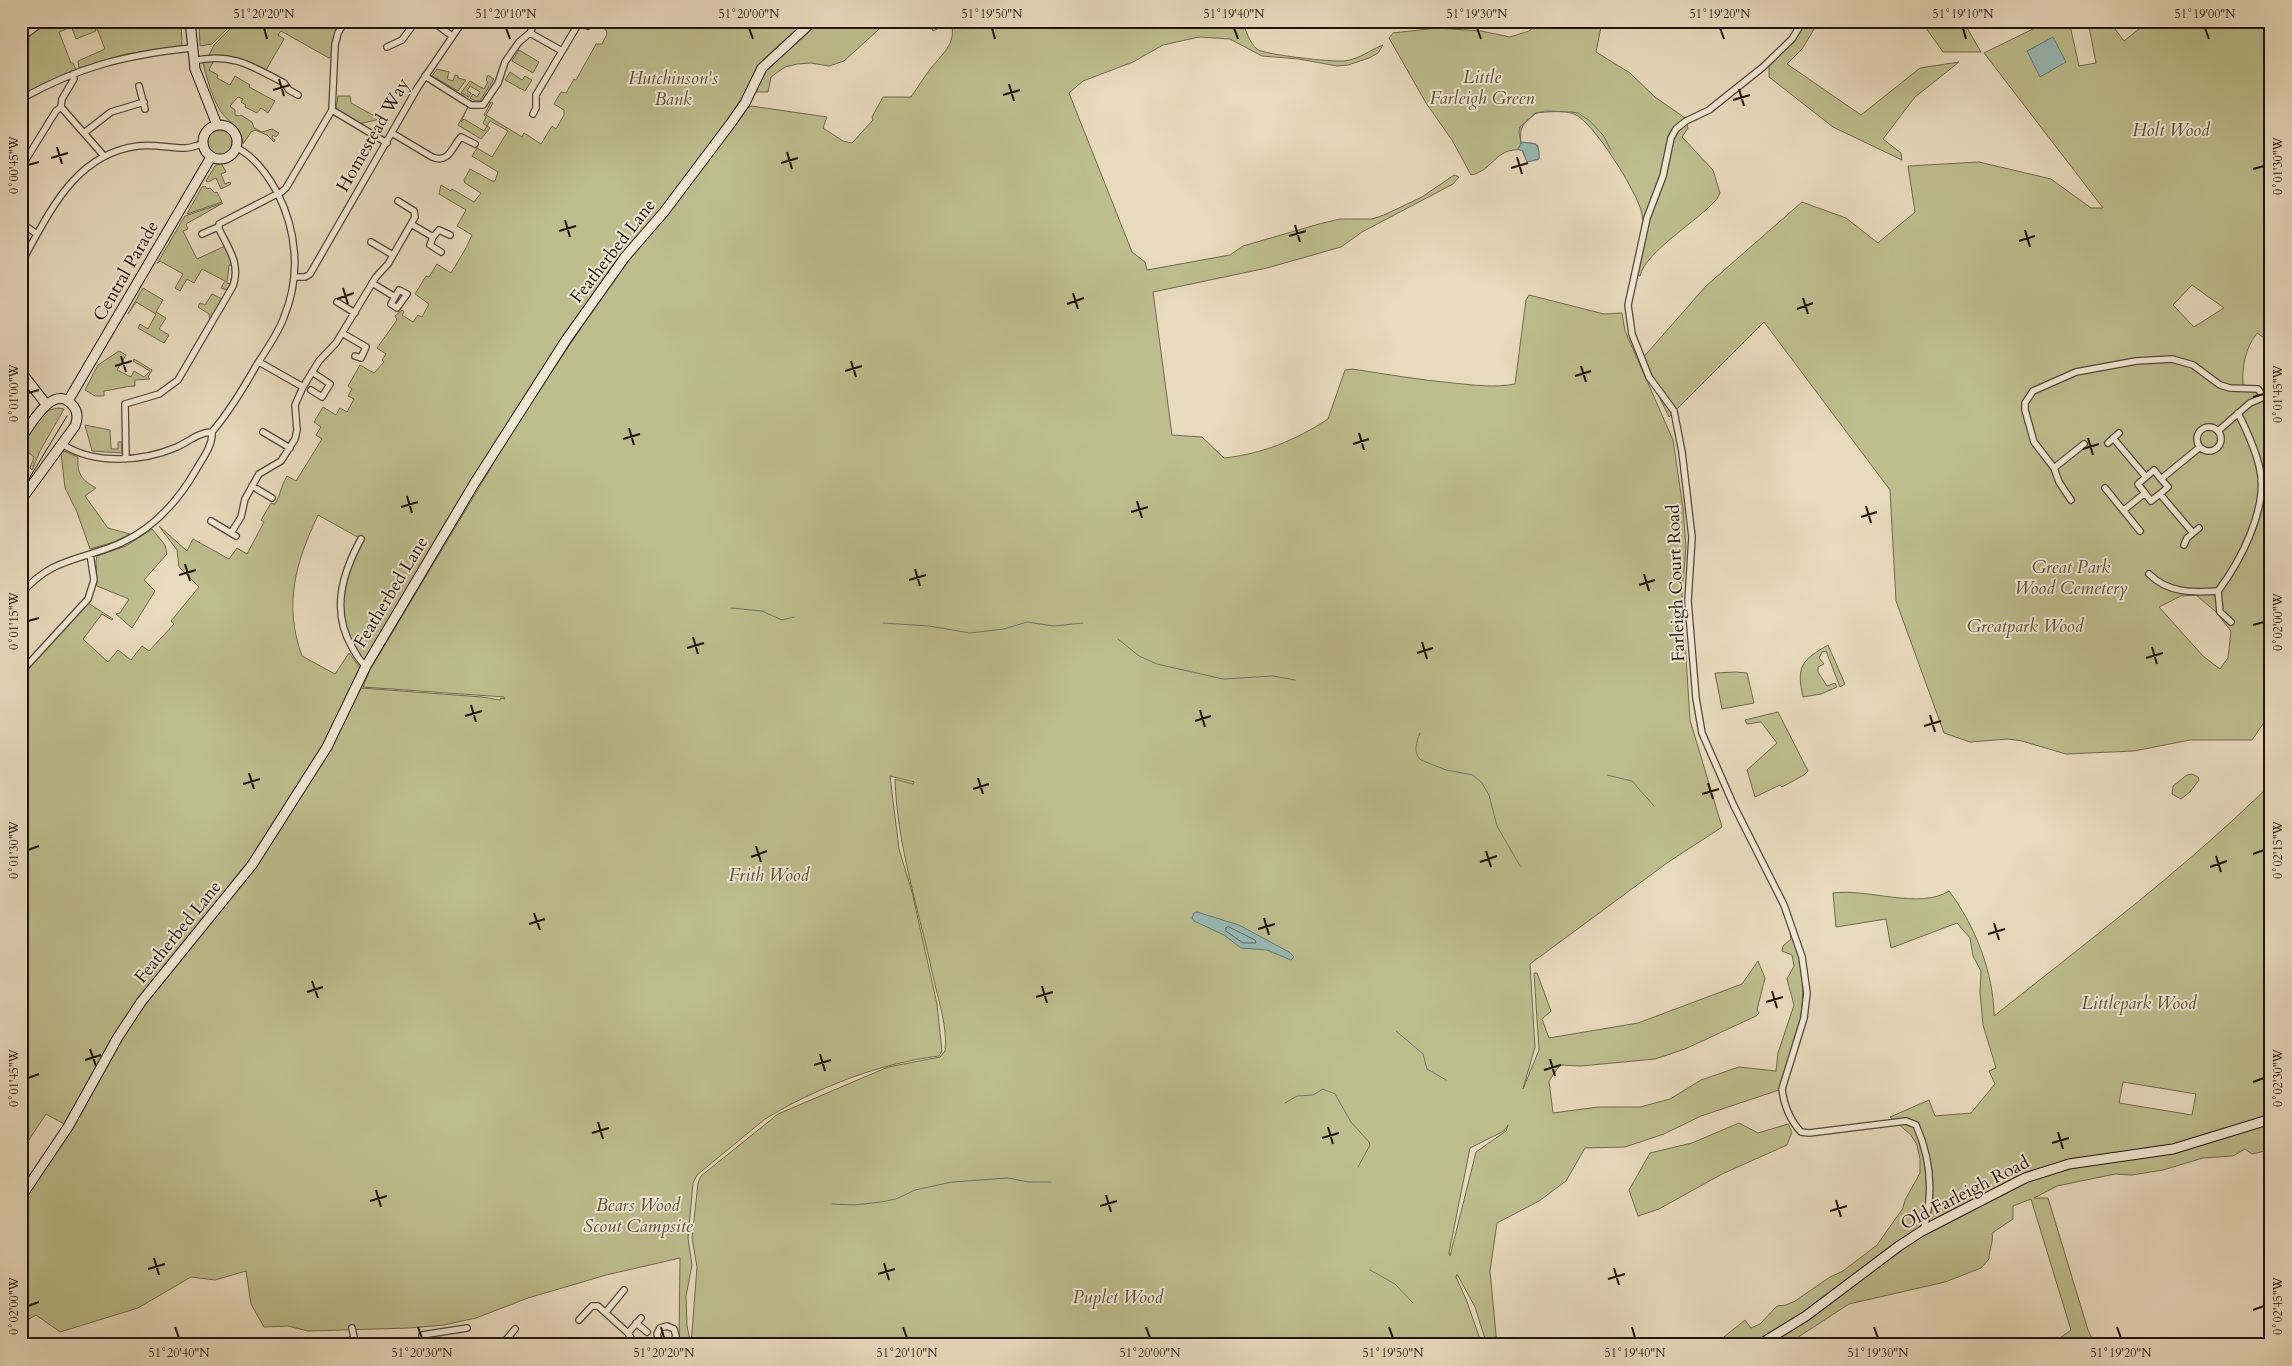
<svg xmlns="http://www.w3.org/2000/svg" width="2292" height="1366" font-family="Cardo,serif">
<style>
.green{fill:#bdbd8d;stroke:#6e6a4e;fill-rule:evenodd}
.water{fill:#97bab4;stroke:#677872}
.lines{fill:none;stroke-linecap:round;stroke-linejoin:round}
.shore{stroke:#5b6861;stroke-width:1}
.stream{stroke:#677872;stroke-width:1}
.street-casing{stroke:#51473a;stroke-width:8}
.secondary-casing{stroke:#1f160e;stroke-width:11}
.street{stroke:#f0e7d4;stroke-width:5.5}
.secondary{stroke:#f0e7d4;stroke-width:9}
.tram{stroke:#1f160e;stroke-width:1}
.ticks{fill:none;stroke:#1f160e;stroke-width:2}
.labels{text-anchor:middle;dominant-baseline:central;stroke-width:4;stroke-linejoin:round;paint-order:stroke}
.park-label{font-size:18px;font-style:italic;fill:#56503a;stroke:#f0e7d4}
.street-label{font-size:18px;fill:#1f160e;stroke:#f0e7d4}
.neatline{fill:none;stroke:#1f160e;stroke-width:2}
.ticks-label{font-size:12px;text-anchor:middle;fill:#1f160e}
</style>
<rect width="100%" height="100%" fill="#e8dabd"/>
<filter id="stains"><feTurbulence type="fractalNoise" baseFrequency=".004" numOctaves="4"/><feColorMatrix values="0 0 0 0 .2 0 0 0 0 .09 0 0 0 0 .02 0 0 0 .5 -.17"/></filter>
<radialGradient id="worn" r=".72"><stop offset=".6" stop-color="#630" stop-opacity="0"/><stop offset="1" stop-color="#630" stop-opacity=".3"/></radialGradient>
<path class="green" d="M47,21H86L59,32L71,63H73L76,70L21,96V40Z
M88,21H92L96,31L76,39L72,28Z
M94,21H181L182,46L126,54L79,68L78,61L105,49Z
M199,21H235L212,44L200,46Z
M238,21H342L332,56L329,58L281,31L278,35L284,39L266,70L237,58L209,55L214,45Z
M593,21H806L761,63L743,100L694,170L623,255L364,662L352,646L343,618L344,580L363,540L318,515C296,562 283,604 302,656L335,674L349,653L361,669L324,747L250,864L158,976L66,1125L46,1114L21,1152V675L88,603L113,619L112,620L102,614L83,639L108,662L118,650L131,660L142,646L149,651L174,624L171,621L199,587L179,567L177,550L159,526L187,551L193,539L229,559L237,548L247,554L264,522L261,520L271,503L275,504C281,494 280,488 287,476L296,481L322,439L316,435L321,427L314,422L323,407L336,415L340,408L347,412L354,399L348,396L352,389L348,386L360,365L374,373L384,362L382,360L386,354L377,348L397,320L395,316L402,310L404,312L402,315L413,322L418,315L422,317L429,304L415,294L426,276L429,277L437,264L451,273L466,248L472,235L457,226L466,210L439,194L441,185L451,191L452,189L474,202L481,193L465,183L464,180L470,169L492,181H495L498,172L472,156L477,148L492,157L508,131L490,121L487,126L490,128L481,139L458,125L468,107L461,122L464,119L484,131L487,126L483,123L486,117L484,115L491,102L493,103L486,115L522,137L524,133L541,144L552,126L556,129L564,115V110L554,104L561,92L566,93L574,79L576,80L596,44H602L607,34L606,30Z
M820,21H888L844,61L829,66L811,63L797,64L785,67L771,77L768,92H755L766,69Z
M943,21H1243C1245,30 1250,43 1257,49C1264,55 1333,62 1344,61C1360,59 1370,50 1383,45L1378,53L1369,58L1348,65L1337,66L1299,59L1262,56L1230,39L1199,37L1163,45L1133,62L1083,81L1069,93L1132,252L1145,262L1147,270L1230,255L1243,246L1319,224L1340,219H1372L1384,215L1422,197L1454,175L1459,177L1453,184L1362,232L1341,247L1267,268L1153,292L1172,435L1202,437L1224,458C1262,454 1296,440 1328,419L1345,370L1352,369C1386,374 1419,380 1453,383C1474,385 1494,388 1515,384L1526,300L1529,295L1604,314L1622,313L1625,331L1673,440L1683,508L1686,547L1682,594L1690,720L1722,827L1667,863L1530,964L1535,1047L1523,1089L1539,1050L1534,973H1537L1551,1011L1542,1019L1549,1038L1638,1023L1742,984L1758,961L1765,978L1757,1010L1759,1013L1756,1016L1685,1049L1655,1059L1581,1066L1560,1065L1549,1081L1553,1113L1598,1107H1640L1670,1099L1701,1080L1739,1067L1776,1071L1778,1053L1794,1005L1787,979L1794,966L1792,955L1782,951L1783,946L1791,939L1790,932L1793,930C1811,995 1802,1028 1779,1090L1701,1116L1664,1134L1625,1147L1585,1148L1566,1181L1539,1201L1497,1223L1490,1271L1497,1345H1487L1475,1307L1457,1274L1456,1277L1466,1299L1482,1345H691L697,1267L692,1238L698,1183L701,1176L778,1114L888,1067L940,1057L945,1051C948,1028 938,999 933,976C919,910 897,846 895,779L913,784L914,782L890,776L899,849L912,892L937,1004L942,1051L939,1056C880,1063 816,1088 765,1119L697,1175L693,1183L688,1238L692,1265L686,1296L687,1326L691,1345H681L679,1343L680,1258L606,1275L528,1298L476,1318L444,1325L409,1328L308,1331L288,1326L264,1327L251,1304L246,1271L215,1280L191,1277L138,1308L60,1332L36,1315L27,1320H21V1203L142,1005L248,876L361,688L482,697L500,700L501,698L505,699L504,697L363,687L370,670L517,424L627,259L746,109L751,106L827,117L823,128L843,141L852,143L873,120L872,117L883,97H911C918,87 924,77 931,68C943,53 955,45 952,25H945L933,31L932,29ZM1508,1125L1506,1131L1476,1152L1450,1256L1449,1253L1470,1148L1504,1131Z
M1541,21H1593L1601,27L1596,52L1630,73L1655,97L1685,118L1688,128L1682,137L1713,170L1720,193L1717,199C1699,220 1645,252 1640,276L1632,274C1636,256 1646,232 1642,214C1638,193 1593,121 1574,114C1564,110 1546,112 1536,113C1524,124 1519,125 1521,143H1532L1538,146L1539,159L1527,162L1522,150C1495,147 1493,171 1471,175L1452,140L1426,103L1389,38L1393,33L1437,28L1481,31L1510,37L1529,31Z
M1807,21H1819L1802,49L1787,64L1861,115L1920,68L1959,62L1915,97L1883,139L1901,153L1902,160L1833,127L1769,77V64L1795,40Z
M1921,21H1963L1981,52H1943Z
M2049,21H2069L2079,66L2096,63L2088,21H2109L2124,41L2149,21H2271V343L2257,333C2245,349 2242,366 2243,385L2260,387L2264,393L2271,391V712L2252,740H2190L2134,751L2066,754L2022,741L2008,739L1970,742L1944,733L1896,601L1890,490L1764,322L1669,417L1641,360L1706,286L1802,202L1846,218L1878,243L1915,212L1908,166L1979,162L2051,179L2091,208H2103L1984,53ZM2192,285L2224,308L2194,327L2173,305ZM2196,595L2215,611L2231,631L2228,658L2220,669L2203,656L2159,607L2181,596Z
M519,50L539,62L533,73L512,61Z
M212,60L213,62L209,70L218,75L217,78L230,85L235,76L250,85L249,87L275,101L268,113L261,108L257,113L245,107L246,105L241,102L243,99L238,97L230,106L235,110V115L239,116L241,115L252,122L254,128L262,132L272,129L279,133L276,137L273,135L272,138L275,140L274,142L267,135L255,130L251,132L243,144C242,127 230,124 221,112C212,97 207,79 203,63Z
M437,69L449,72L447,79L453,81L455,75L458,76V78L466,80L458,91L432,76Z
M510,72L522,80L525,76L532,80L525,91L505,80Z
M488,75L494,79L480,101H476L470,98L473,94L477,97L480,92L470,86L467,91L471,93L469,97L461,93L470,81L484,89L488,82L486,80Z
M338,96H350L351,103L380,119L359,124L336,110Z
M206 142a14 14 0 1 1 28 0a14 14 0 1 1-28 0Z
M221,163L226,172L221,174L225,184L230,182L231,184L221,189L216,178L208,182L206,181L215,166Z
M205,186L207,189L210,188L215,193L217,192L222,202L187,214L202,187Z
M223,203L186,224L188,229L183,231L197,259L225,246L233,265H229L227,283L231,284L228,290L221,288L225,281L202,269L194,283L187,279L180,291L175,288L183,274L160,261L157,264L185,216Z
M143,288L163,300L156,312L166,318L159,329L169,335L164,343L138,328L140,324L148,329L156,314L136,302L128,314Z
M212,294L222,299L210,320L209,314L198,307L200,303L205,305Z
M119,351L126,355L117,370L131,377L134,371L144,377L150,371L133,361L134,359L152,370L148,377L150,379L135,380V386C126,386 113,390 104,391V396H95L85,390L98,365Z
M58,408L64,409L40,451L32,470L30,468L34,457L29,453L25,459L27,463L21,458V441L45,411Z
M85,425L110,430L111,449H118V442H122V453L92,451Z
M64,451L78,457C77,473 81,480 96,488L85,496L108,528L130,534L114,542L90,549L77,512L65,488L61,453Z
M152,529L165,545L167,554L144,580L155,591L132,628L116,614L120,613L129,599L97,586L96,561L97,556L126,546Z
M1828,645L1845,684L1840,687L1826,651L1822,652L1819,658L1824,664L1818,667V672L1827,686L1835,683L1837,687L1821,694L1803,697C1796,666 1802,660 1828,645Z
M1736,672L1747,673L1754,703L1722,709L1715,673Z
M1778,712L1808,771L1804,775L1782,787L1780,785L1755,797L1747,770L1777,743L1761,722L1747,724L1745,720Z
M2192,774L2198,777L2199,780L2190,792L2181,799L2172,794L2173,786L2187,775Z
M2267,788L2271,796V1039H2267L2271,1046V1140L2263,1144L2265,1151L2252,1154L2245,1149L2233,1156L2203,1158L2163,1170L2132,1175L2115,1174L2057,1186L2034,1198H2048L2088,1330L2095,1345H2050L2071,1330L2031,1199L2013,1206V1219L1992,1233C1994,1240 1989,1250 1989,1259L1981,1268L1945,1282L1849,1304L1786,1345H1714L1745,1320L1751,1328L1760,1324L1777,1306L1786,1305L1795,1301L1830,1277L1843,1271L1877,1245L1903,1208L1905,1200L1920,1173V1159L1917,1145L1911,1135L1890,1117L1929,1100L1935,1116L1971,1113L1995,1084L1989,1071L1996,1068L1983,1025L1980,992L1981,971L1973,956L1970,938L1957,923L1891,948L1886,919L1836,927L1833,893C1867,888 1920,910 1949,891C1975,925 1994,974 1994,1016C2087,942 2182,871 2267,788ZM2123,1082L2196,1094L2192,1115L2119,1103Z
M1739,1123L1758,1133L1788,1124L1792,1132L1787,1145L1722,1174L1659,1209L1638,1216L1629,1190L1650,1153L1692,1143Z"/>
<path class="water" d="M2053,37L2066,62L2040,77L2027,51Z
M1522,142L1536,144L1539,151V159L1527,162L1523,151L1518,149Z
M1197,912L1239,925L1289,952L1294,957L1291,960L1267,950L1241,948L1224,935L1194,921L1192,918L1194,913Z"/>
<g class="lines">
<path class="shore" d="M1229,927L1255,940L1256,943H1243L1226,931V928Z"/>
<path class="stream" d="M1521,144L1519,132L1520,127L1535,113L1546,111L1572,112L1578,113L1590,121L1603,135L1611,150
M731,608L762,611L782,620L794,617
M883,623L929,626L970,633L1004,629L1027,622L1054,626L1083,623
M1118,639L1139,656L1157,664L1223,679L1273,676L1295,680
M1420,733C1416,742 1413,753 1421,760L1446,770L1473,775L1482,783L1489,795L1497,826L1520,866
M1607,775L1632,781L1654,806
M1396,1031L1423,1054L1427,1069L1446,1080
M1285,1103L1297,1096L1313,1095L1323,1089L1335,1094L1351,1122L1369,1142L1370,1145L1358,1167
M832,1204L854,1205L881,1202L896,1199L915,1190L952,1182L1008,1178L1028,1182H1051
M1370,1270L1395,1284L1413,1303"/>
<defs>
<path id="street" d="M432,21L452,36
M580,21L588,26
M1803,21L1792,39L1763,67L1709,110L1686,121L1676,129L1671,138L1663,176L1647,218L1628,305L1632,334L1649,377L1674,411L1682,452L1692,537L1688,601L1696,698L1702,733L1734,806L1784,905L1802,957L1807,993L1804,1018L1782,1089C1784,1106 1790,1120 1801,1132L1809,1133L1906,1121L1916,1125C1931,1159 1934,1195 1923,1231
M530,33L562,51
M21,38L44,21
M387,47L402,40L416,21
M193,61C231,52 252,66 284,83L289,90L298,95
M73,74L74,79L62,99L61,107L104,156
M425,76L471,105H483L498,83L505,62L519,42L530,33L535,21
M139,86L145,109
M21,99C80,66 126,55 191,48
M332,110L335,45L338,33L345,21
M533,114L536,108V95L580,21
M84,133L111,112L144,102
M392,133L432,157C449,164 452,147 461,137L475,144
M25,161L56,111L61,107
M278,195L286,188L332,110L387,143
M21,223L37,234
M411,224L433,237
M202,234L218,227
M371,242L393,255
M441,252L430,245L433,237L439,230L450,235
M21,263C49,214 74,154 138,146C154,144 169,148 185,148C191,148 197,145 204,144
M294,277H305L310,274L418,87L463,21
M372,283L395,297L391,304L397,308L407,294L399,290L395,297
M337,302L355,313
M342,333L366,347L361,358L355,356
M259,362L303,387
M311,390L322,397L330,384L312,372
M2197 439a12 12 0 1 1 24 0a12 12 0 1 1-24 0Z
M2218,431L2250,403L2271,394
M263,432L290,448
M2113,438L2146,477L2138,484L2151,501L2160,494L2193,533
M2108,443L2119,433
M62,444C94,465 142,462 177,447C188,442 199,432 212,432C229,412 243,389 256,366C266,350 278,334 284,317C301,276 297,231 277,192C268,176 254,156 237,148
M126,459L125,404L159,394L178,380L233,286C241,264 228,248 219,229V224L277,194
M2054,468L2084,444
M2146,477L2154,470L2161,479
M252,486L272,498
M2105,488L2140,531
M2160,494L2168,487L2161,479L2200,447
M2071,500L2059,482L2054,468L2034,442L2025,410V403L2033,391L2076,372L2136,361L2172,359L2193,365L2220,385L2230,388L2258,389L2263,396
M2124,510L2145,493
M211,521L236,536
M231,533L241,517L245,499L259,474L281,461L295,439L297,430L295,405L303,387L319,361L336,343L376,277L388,264L415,217L414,211L398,201
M361,539C342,574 331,611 352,647C356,654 359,661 366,666
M2184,545L2187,538L2199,528
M2149,574C2168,593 2193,593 2218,591
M21,594C52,557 80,561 121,543C154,528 178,501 196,470C202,459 213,446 212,432
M2231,622L2220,612L2218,591C2240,562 2268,509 2260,470C2256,450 2247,431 2238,413
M21,672L88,599L94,580L90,554
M606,1312L624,1290
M579,1320L592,1306H598L628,1333L635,1345
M636,1323L647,1332
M628,1333L641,1318
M347,1345L354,1337L352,1328
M426,1345L422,1335L467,1328
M502,1345L515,1329
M647,1345L658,1340
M665,1345L659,1341L657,1334L660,1328L667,1326L674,1329L676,1336L673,1342L667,1345"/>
<path id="secondary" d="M190,21L195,69L217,125
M203 142a17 17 0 1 1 34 0a17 17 0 1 1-34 0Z
M21,372L46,404
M68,401L211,157
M21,438C31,425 54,380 74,407C78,413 78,419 75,426L21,500
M21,1197L68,1127L118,1037L141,1002L252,865L327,747L366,666L474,484L566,340L625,257L664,212L731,123L745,103L762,68L813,21
M1759,1345L1806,1316L1899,1246L1922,1231L2025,1178L2069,1164L2173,1149L2271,1119"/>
</defs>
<use href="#street" class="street-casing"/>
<use href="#secondary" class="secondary-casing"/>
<use href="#street" class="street"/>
<use href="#secondary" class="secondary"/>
<path class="tram" d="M21,492L67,416"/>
</g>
<path class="ticks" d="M264,28L267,39M506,28L510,39M749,28L753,39M992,28L995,39M1234,28L1238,39M1477,28L1481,39M1720,28L1724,39M1963,28L1966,39M2205,28L2209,39M279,79L284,96M1009,84L1014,101M1739,89L1744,106M273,90L290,85M1003,95L1020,90M1733,100L1750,95M57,147L62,164M787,152L792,169M1517,157L1522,174M51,158L68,153M781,163L798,158M28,165L39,162M1511,168L1528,163M2253,169L2264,166M565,220L570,237M1295,225L1300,242M2025,230L2030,247M559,231L576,226M1289,236L1306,231M2019,241L2035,236M343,288L348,304M1073,293L1078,309M1803,298L1808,314M337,299L354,293M1067,304L1084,298M1797,309L1813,303M121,356L126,372M851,361L856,377M115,366L132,361M1581,366L1586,382M845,371L862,366M1575,376L1591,371M28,393L39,390M2253,397L2264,394M629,428L634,445M1359,433L1364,450M2088,438L2093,455M623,439L640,434M1353,444L1369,439M2083,449L2099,444M407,496L412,513M1137,501L1142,518M1866,506L1871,523M401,507L418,502M1131,512L1148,507M1861,517L1877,512M185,564L190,581M915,569L920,586M1644,574L1649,591M179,575L196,570M909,580L926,575M1639,585L1655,580M28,621L39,618M2253,625L2264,622M693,637L698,654M1422,642L1427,659M2152,647L2157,664M687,648L704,643M1417,653L1433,648M2146,658L2163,653M471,705L476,722M1200,710L1205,727M1930,715L1935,732M465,716L482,711M1195,721L1211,716M1924,726L1941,721M249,773L254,789M978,778L983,794M1708,783L1713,799M243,784L260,779M973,789L989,784M1702,794L1719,789M756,846L761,862M28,850L39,846M1486,851L1491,867M2253,854L2264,850M2216,856L2221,872M751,857L767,851M1480,862L1497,856M2210,867L2227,861M534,913L540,930M1264,918L1269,935M1994,923L1999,940M529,924L545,919M1258,929L1275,924M1988,934L2005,929M312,981L318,998M1042,986L1047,1003M1772,991L1777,1008M307,992L323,987M1036,997L1053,992M1766,1002L1783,997M90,1049L96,1066M820,1054L825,1071M1550,1059L1555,1076M85,1060L101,1055M814,1065L831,1060M1544,1070L1561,1065M28,1078L39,1074M2253,1082L2264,1078M598,1122L603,1139M1328,1127L1333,1144M2058,1132L2063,1149M592,1133L609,1128M1322,1138L1339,1133M2052,1143L2069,1138M376,1190L381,1207M1106,1195L1111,1212M1836,1200L1841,1217M370,1201L387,1196M1100,1206L1117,1201M1830,1211L1847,1206M154,1258L159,1275M884,1263L889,1280M1614,1268L1619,1285M148,1269L165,1264M878,1274L895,1269M1608,1279L1625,1274M28,1306L39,1302M2253,1310L2264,1306M175,1327L179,1338M418,1327L422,1338M661,1327L664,1338M903,1327L907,1338M1146,1327L1150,1338M1389,1327L1393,1338M1632,1327L1635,1338M1874,1327L1878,1338M2117,1327L2121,1338"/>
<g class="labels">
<g class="park-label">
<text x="1482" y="77">Little<tspan x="1482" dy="21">Farleigh Green</tspan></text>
<text x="673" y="78">Hutchinson's<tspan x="673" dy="21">Bank</tspan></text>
<text x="2171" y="130">Holt Wood</text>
<text x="2071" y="567">Great Park<tspan x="2071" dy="21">Wood Cemetery</tspan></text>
<text x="2025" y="626">Greatpark Wood</text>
<text x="769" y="875">Frith Wood</text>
<text x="2139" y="1003">Littlepark Wood</text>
<text x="638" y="1205">Bears Wood<tspan x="638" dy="21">Scout Campsite</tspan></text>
<text x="1118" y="1297">Puplet Wood</text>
</g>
<g class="street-label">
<text transform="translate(373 135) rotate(-60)">Homestead Way</text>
<text transform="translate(613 251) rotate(-52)">Featherbed Lane</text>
<text transform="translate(126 271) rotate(-60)">Central Parade</text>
<text transform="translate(1676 583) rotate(-92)">Farleigh Court Road</text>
<text transform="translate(391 592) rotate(-59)">Featherbed Lane</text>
<text transform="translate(178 932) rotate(-51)">Featherbed Lane</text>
<text transform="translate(1965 1193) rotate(-27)">Old Farleigh Road</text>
</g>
</g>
<rect width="2292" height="1366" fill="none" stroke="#e8dabd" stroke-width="55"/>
<rect x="28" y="28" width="2236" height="1310" class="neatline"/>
<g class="ticks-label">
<text x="264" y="18">51°20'20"N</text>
<text x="506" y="18">51°20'10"N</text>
<text x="749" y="18">51°20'00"N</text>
<text x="992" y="18">51°19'50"N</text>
<text x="1234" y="18">51°19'40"N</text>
<text x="1477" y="18">51°19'30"N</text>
<text x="1720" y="18">51°19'20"N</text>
<text x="1963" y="18">51°19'10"N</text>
<text x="2205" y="18">51°19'00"N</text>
<text transform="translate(14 165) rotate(-90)" y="4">0°00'45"W</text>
<text transform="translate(2278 166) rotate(-90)" y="4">0°01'30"W</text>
<text transform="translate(14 393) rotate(-90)" y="4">0°01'00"W</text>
<text transform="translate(2278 394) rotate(-90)" y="4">0°01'45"W</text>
<text transform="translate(14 621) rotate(-90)" y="4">0°01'15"W</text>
<text transform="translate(2278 622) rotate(-90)" y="4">0°02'00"W</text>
<text transform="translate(14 850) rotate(-90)" y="4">0°01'30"W</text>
<text transform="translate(2278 850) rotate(-90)" y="4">0°02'15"W</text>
<text transform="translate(14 1078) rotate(-90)" y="4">0°01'45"W</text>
<text transform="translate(2278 1078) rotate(-90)" y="4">0°02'30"W</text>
<text transform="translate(14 1306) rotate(-90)" y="4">0°02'00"W</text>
<text transform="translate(2278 1306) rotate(-90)" y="4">0°02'45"W</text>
<text x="179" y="1357">51°20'40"N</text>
<text x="422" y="1357">51°20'30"N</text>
<text x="664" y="1357">51°20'20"N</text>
<text x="907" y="1357">51°20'10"N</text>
<text x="1150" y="1357">51°20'00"N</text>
<text x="1393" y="1357">51°19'50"N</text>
<text x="1635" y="1357">51°19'40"N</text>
<text x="1878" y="1357">51°19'30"N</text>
<text x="2121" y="1357">51°19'20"N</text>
</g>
<rect width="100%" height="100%" filter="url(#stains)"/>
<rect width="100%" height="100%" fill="url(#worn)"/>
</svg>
